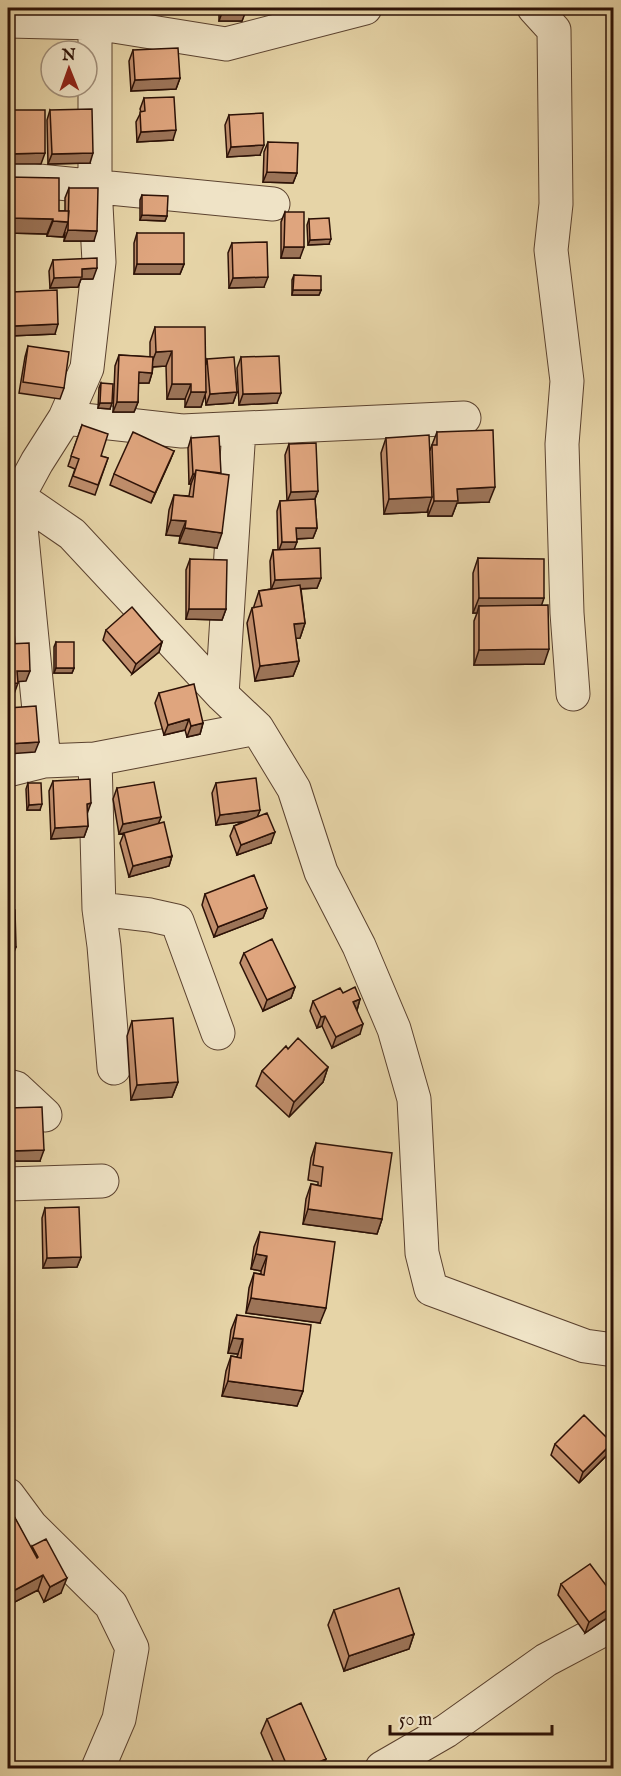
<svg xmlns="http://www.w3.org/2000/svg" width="621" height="1776" font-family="'IM FELL English',serif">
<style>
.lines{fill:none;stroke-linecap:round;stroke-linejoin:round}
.minor-casing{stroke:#5b422f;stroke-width:35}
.minor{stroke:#efe3c6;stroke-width:33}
.wall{fill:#c08e6c;stroke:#2d1207;stroke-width:1.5}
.shaded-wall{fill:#9c7458;stroke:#2d1207;stroke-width:1.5}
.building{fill:#dfa57e;stroke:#2d1207;stroke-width:1.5}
</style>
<rect width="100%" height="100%" fill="#e6d4a7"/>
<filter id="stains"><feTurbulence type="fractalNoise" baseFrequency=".00333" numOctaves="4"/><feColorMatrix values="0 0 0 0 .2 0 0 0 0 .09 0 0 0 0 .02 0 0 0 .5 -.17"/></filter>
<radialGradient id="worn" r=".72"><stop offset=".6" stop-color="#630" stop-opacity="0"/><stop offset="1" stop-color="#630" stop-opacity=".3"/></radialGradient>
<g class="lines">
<defs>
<path id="minor" d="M534,8L554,30L556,204L551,250L567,381L562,444L567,613L573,694
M8,21L95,23L226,44L365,8
M8,178L273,204
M65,418L182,431L464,418
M8,490L72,534L222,695L257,728L294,789L321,872L359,946L394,1029L414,1099L422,1253L431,1289L585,1346L614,1350
M222,695L239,429
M95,759L99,909L150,915L177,921L218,1033
M44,761L18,497L37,462L65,418L87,368L99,262L95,186V8
M8,770L44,761L95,759L257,728
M99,909L104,946L114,1068
M8,1086L16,1088L45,1115
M8,1184L102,1181
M8,1495L31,1526L111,1605L132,1648L119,1719L98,1768
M382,1768L446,1731L546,1660L614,1624"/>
</defs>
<use href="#minor" class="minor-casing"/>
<use href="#minor" class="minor"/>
</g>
<path class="wall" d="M219,8H246L242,21H219Z
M133,50L180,78L176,89L131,91L129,61Z
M144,98L173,140L137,142L136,122L141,112L140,109Z
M50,110L90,163L48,164L47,120Z
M229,115L260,155L227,157L225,125Z
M268,142L297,173L293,183L263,182L264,152Z
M8,177L59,211H65V198L69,188L94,241H64L65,232L63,237L47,236V234L8,233Z
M142,195L167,216L165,221L140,220V200Z
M285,212L300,258H281V222Z
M309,219L329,244L308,245L307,225Z
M137,233L184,264L180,274H134V243Z
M232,243L264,287L229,288L228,253Z
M53,260L93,279H81L78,287L50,288L49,271Z
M294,275L321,290L319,295H292V280Z
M12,292L55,334L10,336L9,303Z
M155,327L206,364L207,359L237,392L233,403L206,405L205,394L201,407H185V399H167L166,366L153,367L152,373L149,383H138V402L134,412H113L115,366L119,355L150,357V342Z
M28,346L64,388L60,399L19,393L25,357Z
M241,357L277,403L239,405L237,368Z
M101,383L110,409L98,408L99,388Z
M82,425L101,456L108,458L95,495L69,486L75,469L68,466Z
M437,432L489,502L457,503L452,516H428V508L427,512L384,514L381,453L386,438L430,450Z
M191,438L217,548L179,543L180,536L166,535L169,510L174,495L189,496L191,484H189L188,448Z
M289,444L318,491L315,499L317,528L313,538L297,539L294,549L321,578L317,588L301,589L305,623L300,638H296L299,661L293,676L255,681L247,623L252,608L254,607V606L259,591L271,589L270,561L273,550H278L277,511L280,501H287L285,455Z
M174,451L151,503L110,485L114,474Z
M478,558L541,606L544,664L474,665V621L477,613H473V573Z
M190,559L226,609L222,620L186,619V570Z
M106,630L162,642L159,652L132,674L103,640Z
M56,642L74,668L72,673H54V647Z
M159,693L203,723L200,734L187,737L185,730L164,735L155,703Z
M53,781L87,814L88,826L84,837L51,839L49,791Z
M28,783L40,810H27L26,789Z
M216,783L260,810L257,817L271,843L237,855L230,836L234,826L245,821L216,825L212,793Z
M117,788L161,817L158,824L172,856L169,866L129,877L120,843L124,833L119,834L113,799Z
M205,894L267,908L263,918L214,937L202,905Z
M244,953L295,987L291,998L263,1011L240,963Z
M360,999L357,1010L360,1034L332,1048L322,1026L317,1028L310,1011L313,1001Z
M132,1021L178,1082L172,1097L131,1100L127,1036Z
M288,1049L328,1067L323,1082L289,1117L256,1086L262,1071Z
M9,1108L40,1161H8V1113Z
M316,1143L382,1219L377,1234L303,1224L306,1199L311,1184L318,1185V1182L308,1180L311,1158Z
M45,1208L81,1257L77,1267L43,1268L42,1218Z
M260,1232L320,1323L246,1313L249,1288L254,1273L261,1274V1271L251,1269L254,1247Z
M237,1315L303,1391L297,1406L222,1396L226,1371L231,1356L237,1357L238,1354L228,1353L231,1330Z
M612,1443L609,1453L579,1483L551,1455L555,1444Z
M8,1505L31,1549L32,1546L61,1593L44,1602L38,1590L9,1605L8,1601Z
M561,1584L614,1596V1613L585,1633L558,1595Z
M334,1610L414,1634L409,1649L344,1671L328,1625Z
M267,1719L323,1768H276L261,1733Z"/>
<path class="shaded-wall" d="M8,8H26L25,11L8,14Z
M223,10L246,11L242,21H219Z
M180,78L176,89L131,91L135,80Z
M176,130L173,140L137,142L141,132Z
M264,145L260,155L227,157L231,147Z
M45,153L41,164H8V154Z
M93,153L90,163L48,164L52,154Z
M267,172L297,173L293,183L263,182Z
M142,215L167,216L165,221L140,220Z
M8,218L53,219L47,234L8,233Z
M53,221L68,222L63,237L47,236Z
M68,230L97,231L94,241H64Z
M331,239L329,244L308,245L310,240Z
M284,247H304L300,258H281Z
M137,264H184L180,274H134Z
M97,268L93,279H81L78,287L50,288L54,278L82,269Z
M268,277L264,287L229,288L233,278Z
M293,290H321L319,295H292Z
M58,324L55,334L10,336L14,326Z
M172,351L166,366L150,367L156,352Z
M139,372L152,373L149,383H135Z
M172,384H191L185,399H167Z
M191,392H206L201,407H185Z
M237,392L233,403L206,405L210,394Z
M281,393L277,403L239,405L243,394Z
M117,402H138L134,412H113Z
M100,403H112L110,409L98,408Z
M174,451L170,461L151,503L155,493Z
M193,474H195L191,484H189Z
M495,487L489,502L457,503L452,516H428L434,501L457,489Z
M318,491L314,501L287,502L291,492Z
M432,497L427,512L384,514L389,499Z
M171,520L186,521L180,536L166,535Z
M185,528L222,533L217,548L179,543Z
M296,528H317L313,538L293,539Z
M282,542H297L293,552L278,553Z
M321,578L317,588L271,590L275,580Z
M479,598H544L539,613L479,606L477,613H473Z
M189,609H226L222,620L186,619Z
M305,623L300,638L288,639L294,624Z
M162,642L159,652L132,674L136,664Z
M549,649L544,664L474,665L479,650Z
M299,661L293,676L255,681L260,666Z
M56,668H74L72,673H54Z
M17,671H30L26,681L14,682Z
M18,683L14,694H8V684Z
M189,719L185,730L164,735L168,725Z
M203,723L200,734L187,737L191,726Z
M39,742L35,752L8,754V744Z
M91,803L87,814V804Z
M42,804L40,810H27L29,805Z
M260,810L256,820L216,825L220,815Z
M161,817L157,827L119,834L123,824Z
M88,826L84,837L51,839L55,828Z
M275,832L271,843L237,855L241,845Z
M172,856L169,866L129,877L133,866Z
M13,895L9,906H8V896Z
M267,908L263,918L214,937L218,927Z
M8,947H16L10,962H8Z
M295,987L291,998L263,1011L267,1000Z
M360,999L357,1010L353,1002Z
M325,1016L322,1026L317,1028L321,1017Z
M363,1024L360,1034L332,1048L336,1037Z
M328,1067L323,1082L289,1117L294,1102Z
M178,1082L172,1097L131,1100L137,1085Z
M44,1150L40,1161H8L10,1151Z
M308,1209L382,1219L377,1234L303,1224Z
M256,1254L267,1256L261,1271L251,1269Z
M81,1257L77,1267L43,1268L47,1258Z
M251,1298L326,1308L320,1323L246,1313Z
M233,1338L243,1339L238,1354L228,1353Z
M228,1381L303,1391L297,1406L222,1396Z
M612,1443L609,1453L579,1483L583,1472Z
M43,1575L38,1590L9,1605L15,1590Z
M67,1578L61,1593L44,1602L50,1587Z
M614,1605V1613L585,1633L589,1622Z
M414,1634L409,1649L344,1671L349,1656Z
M326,1759L323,1768H305Z"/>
<path class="building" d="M223,8H246V11L223,10Z
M178,48L180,78L135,80L133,50Z
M174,97L176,130L141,132L140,112L145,111L144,98Z
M92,109L93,153L52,154L50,110Z
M8,110H45V153L8,154Z
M263,113L264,145L231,147L229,115Z
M268,142L298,143L297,173L267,172Z
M8,177L59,178V211H69L68,222L53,221V219L8,218Z
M69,188H98L97,231L68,230Z
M142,195L168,196L167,216L142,215Z
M285,212H304V247H284Z
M329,218L331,239L310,240L309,219Z
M137,233H184V264H137Z
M267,242L268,277L233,278L232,243Z
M97,258V268L82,269V277L54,278L53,260Z
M294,275L321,276V290H293Z
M57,290L58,324L14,326L12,292Z
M155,327H205L206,392H191V384H172V351L156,352Z
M28,346L69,352L64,388L23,382Z
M119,355L153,357L152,373L139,372L138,402H117Z
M279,356L281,393L243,394L241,357Z
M234,357L237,392L210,394L207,359Z
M101,383L113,384L112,403H100Z
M82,425L108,434L101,456L108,458L98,485L73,476L79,459L71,456Z
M493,430L495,487L457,489L458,501H434L432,445H437V432Z
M133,432L174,451L155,493L114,474Z
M429,435L432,497L389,499L386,438Z
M219,436L221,473L196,470L195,474H193L191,438Z
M316,443L318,491L291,492L289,444Z
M196,470L229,475L222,533L185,528L186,521L171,520L174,495L193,497Z
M315,499L317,528H296L297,542H282L280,501Z
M8,527L13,529L8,550Z
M320,548L321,578L275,580L273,550Z
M478,558L544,559V598H479Z
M190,559L227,560L226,609H189Z
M300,585L305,623L294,624L299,661L260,666L252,608L262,606L259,591Z
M548,605L549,649L479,650V606Z
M132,607L162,642L136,664L106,630Z
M56,642H74V668H56Z
M29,643L30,671H17L18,683L8,684V644Z
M194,684L203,723L191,726L189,719L168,725L159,693Z
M36,706L39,742L8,744V708Z
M256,778L260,810L220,815L216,783Z
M90,779L91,803L87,804L88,826L55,828L53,781Z
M154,782L161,817L123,824L117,788Z
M28,783H41L42,804L29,805Z
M267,813L275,832L241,845L234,826Z
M164,822L172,856L133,866L124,833Z
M8,856H10L13,895L8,896Z
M254,875L267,908L218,927L205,894Z
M8,910H15L16,947H8Z
M272,939L295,987L267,1000L244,953Z
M355,987L360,999L353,1002L363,1024L336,1037L325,1016L321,1017L313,1001L340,988L343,993Z
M173,1018L178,1082L137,1085L132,1021Z
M298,1038L328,1067L294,1102L262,1071L286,1046L288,1049Z
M42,1107L44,1150L10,1151L9,1108Z
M316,1143L392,1153L382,1219L308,1209L311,1184L321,1186L323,1167L313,1165Z
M79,1207L81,1257L47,1258L45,1208Z
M260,1232L335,1242L326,1308L251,1298L254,1273L264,1275L267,1256L256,1254Z
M237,1315L311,1325L303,1391L228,1381L231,1356L241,1358L243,1339L233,1338Z
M584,1415L612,1443L583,1472L555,1444Z
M8,1505L37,1558L38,1557L32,1546L46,1539L67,1578L50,1587L43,1575L15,1590L8,1576Z
M590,1564L614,1596V1605L589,1622L561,1584Z
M399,1588L414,1634L349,1656L334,1610Z
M301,1703L326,1759L305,1768H288L267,1719Z"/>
<rect width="621" height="1776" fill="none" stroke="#e6d4a7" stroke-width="30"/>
<rect x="9" y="9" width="603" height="1758" fill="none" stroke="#2d1207" stroke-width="3"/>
<rect x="15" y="15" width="591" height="1746" fill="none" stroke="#2d1207" stroke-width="1.5"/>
<g transform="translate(69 69) rotate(359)"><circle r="28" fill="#efe3c6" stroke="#a18f7a" stroke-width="1.5"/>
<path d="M0-4.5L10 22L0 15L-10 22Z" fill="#8f2418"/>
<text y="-9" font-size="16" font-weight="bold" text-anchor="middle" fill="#2d1207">N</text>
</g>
<path d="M390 1725v9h162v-9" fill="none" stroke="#2d1207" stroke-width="3"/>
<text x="399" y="1725" font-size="18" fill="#2d1207" stroke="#efe3c6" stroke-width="4.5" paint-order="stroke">50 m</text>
<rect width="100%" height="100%" filter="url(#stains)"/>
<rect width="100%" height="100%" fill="url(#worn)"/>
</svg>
